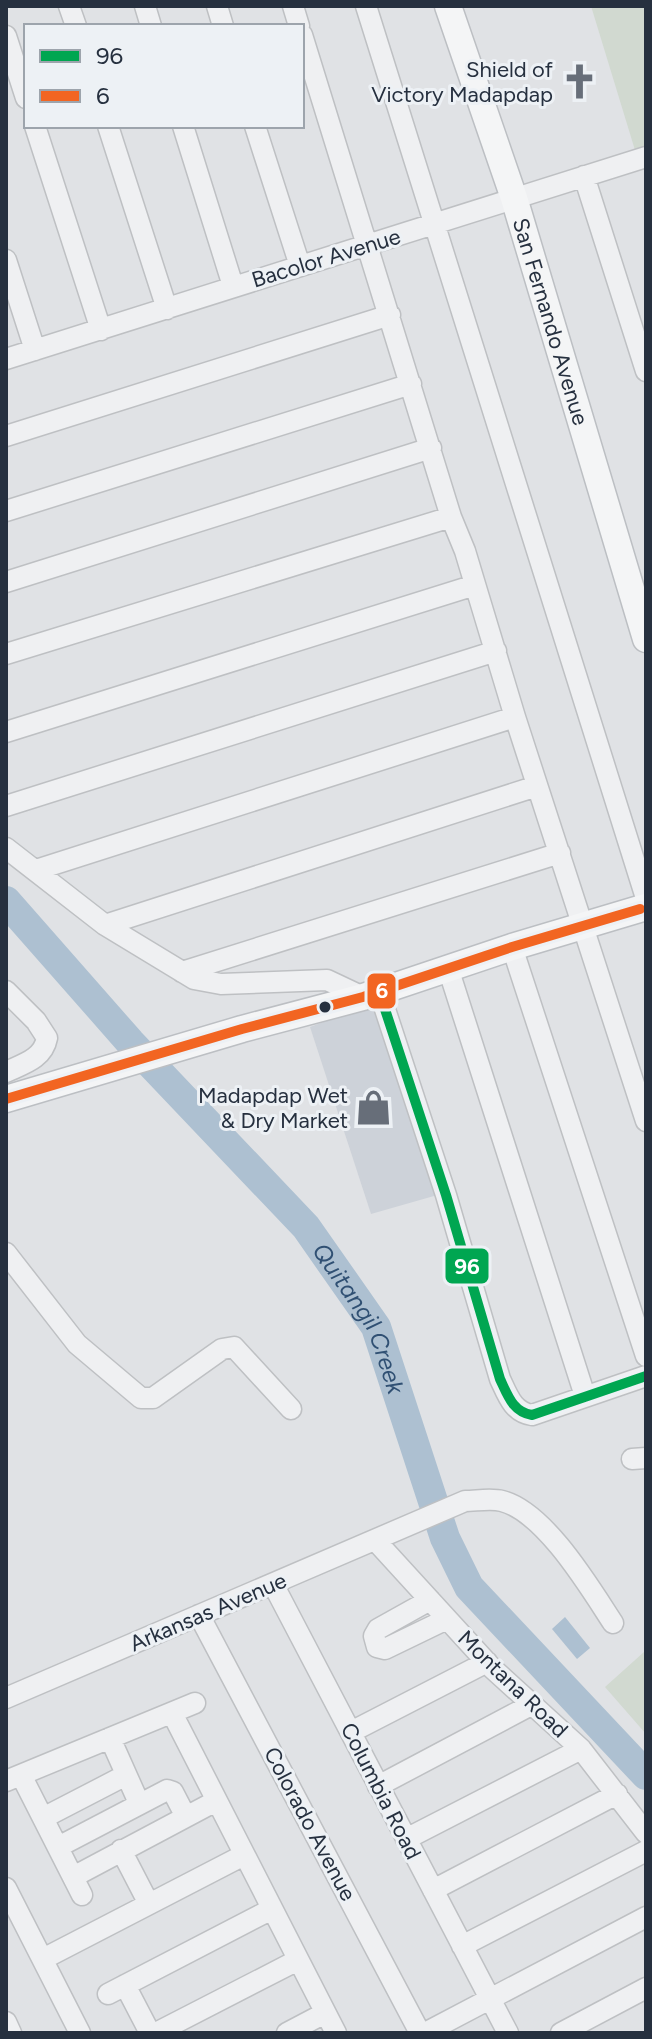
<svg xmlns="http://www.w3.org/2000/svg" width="652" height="2039" font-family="Figtree,sans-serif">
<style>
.built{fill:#cdd2d9}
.green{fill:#d1d9d0}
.water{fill:#adc0d1}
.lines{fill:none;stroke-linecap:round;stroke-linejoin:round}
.river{stroke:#adc0d1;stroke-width:30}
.minor-casing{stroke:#bec0c3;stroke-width:23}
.major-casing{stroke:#bcbfc3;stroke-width:29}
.minor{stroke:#eff0f2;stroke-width:20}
.major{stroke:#f4f5f6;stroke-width:26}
.bus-1-casing{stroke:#edf1f5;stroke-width:16}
.bus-2-casing{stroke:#edf1f5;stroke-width:16}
.bus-1{stroke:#00a651;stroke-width:10}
.bus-2{stroke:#f26522;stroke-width:10}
.bus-dot{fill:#26303f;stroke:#edf1f5;stroke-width:3}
.labels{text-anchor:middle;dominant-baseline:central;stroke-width:6;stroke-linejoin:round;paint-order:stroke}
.poi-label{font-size:22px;fill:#26303f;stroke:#edf1f5;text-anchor:end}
.street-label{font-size:22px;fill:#26303f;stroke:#edf1f5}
.water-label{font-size:24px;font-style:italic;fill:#305073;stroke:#edf1f5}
.line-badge{stroke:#edf1f5;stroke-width:3}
.badge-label{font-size:22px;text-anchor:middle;font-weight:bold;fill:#fff}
</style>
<rect width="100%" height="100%" fill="#e0e2e5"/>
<path class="built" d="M375,1003L441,1194L371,1214L310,1027Z"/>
<path class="green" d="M591,6H646V157L638,160Z
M644,1652L646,1655V1734L605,1687Z"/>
<path class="water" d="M565,1617L590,1648L577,1659L552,1629Z"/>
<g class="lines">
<path class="river" id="s1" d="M6,901L130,1042L306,1227L376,1327L445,1538L469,1587L646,1775"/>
<defs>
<path id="minor" d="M69,6L76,26
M145,6L151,26
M217,6L223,26
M293,6L299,26
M366,6L646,898
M302,35L451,517L465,551L515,717L646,1121
M6,36L26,98
M35,126L101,330
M108,126L167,309
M183,126L233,286
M255,126L300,266
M584,176L646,371
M6,260L35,350
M6,359L646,157
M6,436L390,315
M6,511L411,384
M6,582L431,448
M6,654L451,517
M6,732L475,585
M6,806L496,651
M6,848L105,925L194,979L221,984L327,980L363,997
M36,870L515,717
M105,925L537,786
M512,947L646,1356
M448,968L585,1396
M182,972L560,853
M6,991L36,1021L47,1038C43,1059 23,1064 6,1072
M379,991L446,1195L500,1379C508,1396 513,1412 532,1415L646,1376
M6,1253L77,1344L141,1398H153L222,1349L234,1347L291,1409
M632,1459L646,1458
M375,1540L492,1668L581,1749L646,1833
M273,1584L508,2033
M430,1600L378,1629L374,1636L377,1647L385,1649L447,1619
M199,1615L420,2033
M6,1698L465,1501C476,1501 491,1498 502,1501C545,1512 590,1588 613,1623
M172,1713L336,2033
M351,1732L487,1662
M110,1738L139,1803
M21,1775L82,1895
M6,1781L195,1703
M378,1786L531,1705
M43,1818L126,1775
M406,1839L581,1749
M58,1847L167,1790L173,1792L186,1817
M121,1850L149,1904
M73,1877L216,1801
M6,1888L80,2033
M433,1890L617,1794
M462,1946L646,1851
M43,1959L244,1855
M125,1985L150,2033
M108,1994L272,1909
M6,2022L11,2033
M156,2033L298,1960
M287,2033L325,2013
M425,2033L646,1917
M561,2033L646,1988"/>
<g id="major">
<path id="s2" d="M448,6L514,198L646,639"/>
<path d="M6,1099L242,1029L363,997L512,947L646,907"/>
</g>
</defs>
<use href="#minor" class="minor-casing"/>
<use href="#major" class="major-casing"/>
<use href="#minor" class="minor"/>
<use href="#major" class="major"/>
<defs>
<path id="bus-1" d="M379,991L446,1195L500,1379C508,1396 513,1412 532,1415L646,1376"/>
<path id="bus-2" d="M6,1099L242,1029L363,997L512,947L640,909"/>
</defs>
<use href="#bus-1" class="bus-1-casing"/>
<use href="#bus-2" class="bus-2-casing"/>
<use href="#bus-1" class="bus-1"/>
<use href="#bus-2" class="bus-2"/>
</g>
<defs>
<symbol id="church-bare" viewBox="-9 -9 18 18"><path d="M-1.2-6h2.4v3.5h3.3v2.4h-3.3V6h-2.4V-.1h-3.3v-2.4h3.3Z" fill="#676e79" stroke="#edf1f5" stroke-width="2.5" paint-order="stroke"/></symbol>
<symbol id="shop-bare" viewBox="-9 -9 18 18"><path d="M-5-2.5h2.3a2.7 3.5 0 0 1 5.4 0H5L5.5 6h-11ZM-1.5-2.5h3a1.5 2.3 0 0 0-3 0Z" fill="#676e79" stroke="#edf1f5" stroke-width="2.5" paint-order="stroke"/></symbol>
</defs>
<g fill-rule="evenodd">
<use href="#church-bare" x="554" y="56" width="51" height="51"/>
<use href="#shop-bare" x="348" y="1082" width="51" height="51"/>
</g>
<circle class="bus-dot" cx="325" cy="1007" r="7"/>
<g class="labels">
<g class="poi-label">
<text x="553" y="69">Shield of<tspan x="553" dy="25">Victory Madapdap</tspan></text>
<text x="348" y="1095">Madapdap Wet<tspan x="348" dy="25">&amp; Dry Market</tspan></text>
</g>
<g class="street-label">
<text transform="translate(326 258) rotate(-17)">Bacolor Avenue</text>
<text stroke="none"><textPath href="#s2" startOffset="332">San Fernando Avenue</textPath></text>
<text transform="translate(208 1612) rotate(-23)">Arkansas Avenue</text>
<text transform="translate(513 1684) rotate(44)">Montana Road</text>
<text transform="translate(381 1791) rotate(63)">Columbia Road</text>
<text transform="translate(310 1824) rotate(62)">Colorado Avenue</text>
</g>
<g class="water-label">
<text stroke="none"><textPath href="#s1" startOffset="550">Quitangil Creek</textPath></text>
</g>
</g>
<g class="line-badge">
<rect x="366" y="972" width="31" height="38" rx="8" fill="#f26522"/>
<rect x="444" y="1247" width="46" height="38" rx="8" fill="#00a651"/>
</g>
<g class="badge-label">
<text x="382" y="998">6</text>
<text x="467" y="1274">96</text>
</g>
<rect width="652" height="2039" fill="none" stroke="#26303f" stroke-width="16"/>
<rect x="24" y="24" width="280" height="104" fill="#edf1f5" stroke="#9da4ac" stroke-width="2"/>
<rect x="40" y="50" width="40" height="12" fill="#00a651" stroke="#9da4ac" stroke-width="2"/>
<text x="96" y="64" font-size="24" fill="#26303f">96</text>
<rect x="40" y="90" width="40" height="12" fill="#f26522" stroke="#9da4ac" stroke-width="2"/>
<text x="96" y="104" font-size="24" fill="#26303f">6</text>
</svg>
